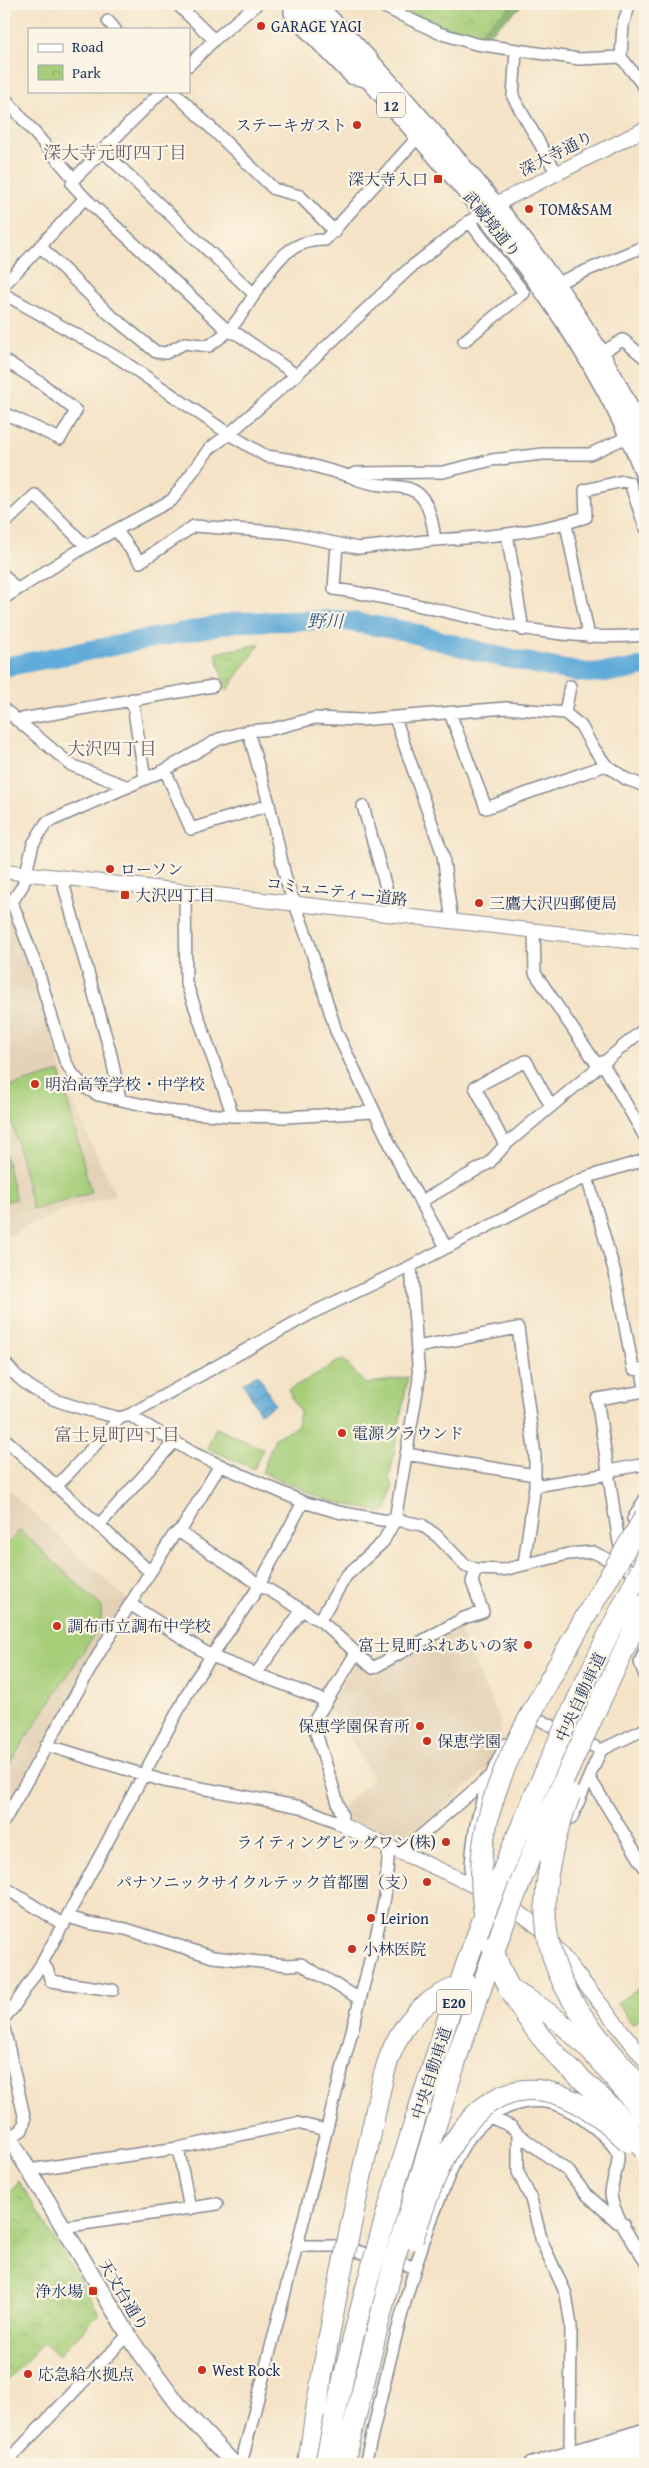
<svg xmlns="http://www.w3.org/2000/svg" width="649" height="2468" font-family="'Gentium Book Plus','Noto Serif JP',serif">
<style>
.built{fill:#e3d1b6}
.forest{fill:url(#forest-firs);stroke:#507064}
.park{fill:url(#park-crowns);stroke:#607e6c}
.pitch{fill:#a6ce79;stroke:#607e6c}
.water{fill:url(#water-waves);stroke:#3e6d9c}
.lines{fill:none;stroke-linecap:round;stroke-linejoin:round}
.river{stroke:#61abd9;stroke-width:20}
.minor-casing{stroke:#888992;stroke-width:14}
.tertiary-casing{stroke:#888992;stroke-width:16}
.secondary-casing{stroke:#888992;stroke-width:18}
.primary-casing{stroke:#888992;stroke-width:19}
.trunk-casing{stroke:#888992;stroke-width:20}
.motorway-casing{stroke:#888992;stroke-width:22}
.minor{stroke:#fff;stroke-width:11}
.tertiary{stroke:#fff;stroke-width:14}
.secondary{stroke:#fff;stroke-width:15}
.primary{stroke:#fff;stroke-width:16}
.trunk{stroke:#fff;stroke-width:18}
.motorway{stroke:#fff;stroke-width:20}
.motorway-bridge-casing{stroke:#888992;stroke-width:22;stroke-linecap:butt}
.motorway-bridge{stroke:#fff;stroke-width:20}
.poi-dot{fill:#c8321e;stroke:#fcf5e5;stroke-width:2}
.labels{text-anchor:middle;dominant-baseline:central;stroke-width:4.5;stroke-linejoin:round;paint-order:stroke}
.shield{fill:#fcf5e5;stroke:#5e6a86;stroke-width:1}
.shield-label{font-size:15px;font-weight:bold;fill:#1b2f5e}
.poi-label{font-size:16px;fill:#1b2f5e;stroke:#fcf5e5;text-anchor:start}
.street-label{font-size:16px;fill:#1b2f5e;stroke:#fcf5e5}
.neighbourhood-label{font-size:18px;fill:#645d6e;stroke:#fcf5e5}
.water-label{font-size:18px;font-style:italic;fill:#345a89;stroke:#fcf5e5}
</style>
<defs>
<pattern id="forest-firs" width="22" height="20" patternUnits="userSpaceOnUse" patternTransform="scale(1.25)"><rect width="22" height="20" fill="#84b169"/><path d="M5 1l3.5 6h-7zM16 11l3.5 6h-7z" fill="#6b905a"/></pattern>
<pattern id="park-crowns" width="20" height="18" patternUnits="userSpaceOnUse" patternTransform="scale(1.25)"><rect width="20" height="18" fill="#a6ce79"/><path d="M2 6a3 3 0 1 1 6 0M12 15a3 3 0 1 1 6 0" fill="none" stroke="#8eb16b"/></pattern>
<pattern id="water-waves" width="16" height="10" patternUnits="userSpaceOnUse" patternTransform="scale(1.25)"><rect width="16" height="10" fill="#61abd9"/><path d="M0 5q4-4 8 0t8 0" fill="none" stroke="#4f8cb3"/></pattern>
</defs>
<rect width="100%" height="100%" fill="#fcf5e5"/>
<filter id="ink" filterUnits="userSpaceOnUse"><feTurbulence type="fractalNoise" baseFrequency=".02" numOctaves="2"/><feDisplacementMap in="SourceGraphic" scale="10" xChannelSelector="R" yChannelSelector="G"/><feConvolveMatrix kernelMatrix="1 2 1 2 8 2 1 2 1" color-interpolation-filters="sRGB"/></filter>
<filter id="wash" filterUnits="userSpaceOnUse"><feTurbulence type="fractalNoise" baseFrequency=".0096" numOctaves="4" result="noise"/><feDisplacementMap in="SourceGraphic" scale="20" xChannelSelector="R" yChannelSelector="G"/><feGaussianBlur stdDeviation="1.12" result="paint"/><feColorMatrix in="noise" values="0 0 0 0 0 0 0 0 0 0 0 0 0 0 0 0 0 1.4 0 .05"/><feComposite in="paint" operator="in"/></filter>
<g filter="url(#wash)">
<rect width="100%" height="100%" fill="#f4e3c6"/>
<path class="built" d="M9,907L32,969L61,1068L72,1100L115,1195L58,1212L4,1238V908Z
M4,1486L128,1600L4,1811Z
M458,1628L498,1716L504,1752L405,1844L346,1818L343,1805L373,1780L346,1730L327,1708L357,1660L373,1675Z"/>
<path class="forest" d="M417,4H524L480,41Z"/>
<path class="park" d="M393,4H514L472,39L413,15Z
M260,644L226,692L216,653Z
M645,1984V2015L632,2024L617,2003Z
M19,2181L100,2314L58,2356L44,2342L4,2384V2198Z"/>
<path class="pitch" d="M60,1072L91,1193L33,1210L4,1088Z
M4,1150L16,1199L4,1202Z
M343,1359L365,1384L408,1377L389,1479L393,1486L387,1509L381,1512L326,1500L262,1472L275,1438L296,1427L300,1413L288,1390Z
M216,1428L263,1449L254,1469L207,1448Z
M20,1530L101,1606V1624L4,1772V1548Z"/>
<path class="water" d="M258,1374L275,1405L260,1413L243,1383Z"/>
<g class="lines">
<path class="river" d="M4,667L236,622L341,620L405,631L492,655L565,670L588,673L622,671L645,666"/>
</g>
</g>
<g filter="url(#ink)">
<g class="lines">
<defs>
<path id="minor" d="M177,4L214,40
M290,4V13L292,18L351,78L371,82
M378,4L439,33L476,44L579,59L621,57
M630,4L623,24L621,57L645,88
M108,21L115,29
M516,51L513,97L556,172
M189,65L214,40L257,4
M173,91L274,189L300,196L335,232
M4,97L74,179L72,184L85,198L228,331L239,335L296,375
M103,151L254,294
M74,179L162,91
M40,246L108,313L156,352L166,353L185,343L209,346C215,341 222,337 228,331C258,302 271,238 325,240L418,137
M557,283L645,246
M4,285L85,198
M4,294L120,359L229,434L266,456L293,460L349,476L356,473L443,472L492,460L543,454H590L634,434
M464,341L524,293L469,221
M601,353L623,340L645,358
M4,360L41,383L76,411L60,439L4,413
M4,524L35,495L86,546
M566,524L589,637
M116,530L140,562L194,526L288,533L358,548L435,540C426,464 397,499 349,476
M507,534L523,630
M435,540C486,537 537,533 586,517L585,490L623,481L630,483L645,527
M337,544L334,589C442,604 534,645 645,635
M4,575L16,589
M4,598L86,546L172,500L209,449L229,434L296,375L410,268L483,211
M132,699L145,779
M4,709L71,765L128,787
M450,713L486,808L606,765
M565,713L570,686
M395,718L443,855L452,922
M16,720L213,686
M248,731L268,800L286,880L307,937L336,1031L401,1167L446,1247
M165,770L191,829L269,805
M363,806L394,916
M62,879L111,1055L120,1099
M185,892L186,982L233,1116
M12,902L38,971L65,1061L74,1076L86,1088L98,1095L176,1112L233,1116L286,1117L373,1112
M4,903L12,902L23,885L33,844L46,823L165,770L219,739L248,731L272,729L315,718L360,720L506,708L565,713L581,726L592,746L606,765L626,779L645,786
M534,931L535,973L598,1066
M602,1062L645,1137
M505,1145L475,1087L526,1061L551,1106
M587,1177L615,1273L633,1369L642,1370L645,1389
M420,1202L489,1163L505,1145L645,1028
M417,1347L518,1328L535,1456V1486L524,1564
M4,1361C31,1400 76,1407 120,1418L129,1415L312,1313L411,1266L554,1192L587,1177L645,1160
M129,1415L195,1454L303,1502L338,1512L382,1520L402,1521L422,1525L437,1536L465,1565L476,1569L503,1570L568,1554L593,1552L644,1577
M4,1438L150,1572
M406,1454L535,1475
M609,1471L645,1464
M535,1486L609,1474
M56,1487L120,1418
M633,1519L645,1499
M99,1525L174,1442
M179,1532L254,1581L322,1622L373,1668L464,1618L483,1612L472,1582L476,1569
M619,1543L597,1399L645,1391
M130,1604L211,1656L326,1701
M320,1620L346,1576L383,1542L395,1520L419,1379L411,1266
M645,1650L640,1662L645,1676
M256,1674L302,1610
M526,1713L601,1750
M645,1729L601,1750L589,1777L645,1868
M46,1745L164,1781L301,1807L340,1823L342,1816L313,1723L356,1653
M571,1819L589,1777
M4,1821L101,1650L173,1536L183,1527L220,1465
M402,1852L488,1778
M470,1884C472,1828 480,1794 506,1744
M4,1887L64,1925
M69,1917L88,1923L126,1929L213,1957L288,1965L301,1964L360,1999
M42,1963L47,1969L51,1981L113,1990
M4,2018L13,2008L42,1963L193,1683L256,1591L303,1502
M4,2028L25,2120L22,2130L9,2138
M490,2117L512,2127L518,2134V2172L531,2199L542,2242L566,2294L571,2326L570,2452
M518,2134L569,2172L584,2192L617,2222L624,2224
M178,2148L190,2209
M29,2170L178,2148L297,2123L326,2130
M63,2227L217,2204
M297,2246H338L414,2267
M5,2464L128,2335
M241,2464L376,1937L385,1897L389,1847
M365,2464C387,2375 405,2283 440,2198C449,2175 458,2149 475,2131C493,2110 523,2097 550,2103C570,2107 610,2136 618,2154C619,2168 612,2180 611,2193C611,2210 635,2246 645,2260
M529,2464L645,2429"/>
<path id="tertiary" d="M486,209L645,129
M4,871L645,943
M340,1823C407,1860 483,1880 542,1930L645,2060"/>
<path id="secondary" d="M4,2129L136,2347L181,2408L234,2464"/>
<path id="primary" d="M294,4C341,47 381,94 423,142C512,244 596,349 645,477
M316,4C358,45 397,90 436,135C519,228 595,325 645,440"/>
<path id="trunk" d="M608,2464L645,2453"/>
<path id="motorway" d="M308,2464L316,2410
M568,2464L645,2440"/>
</defs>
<use href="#minor" class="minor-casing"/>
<use href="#tertiary" class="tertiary-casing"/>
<use href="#secondary" class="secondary-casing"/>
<use href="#primary" class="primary-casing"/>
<use href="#trunk" class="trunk-casing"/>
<use href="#motorway" class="motorway-casing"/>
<use href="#minor" class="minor"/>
<use href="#tertiary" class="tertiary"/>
<use href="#secondary" class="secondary"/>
<use href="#primary" class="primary"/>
<use href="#trunk" class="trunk"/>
<use href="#motorway" class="motorway"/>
<defs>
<path id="motorway-bridge" d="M570,1795C543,1868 530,1933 574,2003C594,2036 622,2063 645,2093
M484,1913C469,1821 512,1748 555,1670C584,1618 615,1567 645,1516
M492,1946C507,1992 532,2031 566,2065C595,2092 626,2117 645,2152
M509,1990C567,2016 607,2068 645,2116
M413,2239C426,2202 438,2163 461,2131C513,2061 577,2091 628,2142
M316,2410C331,2320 349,2230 369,2142C378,2105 382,2061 403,2030C418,2007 441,1991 467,1984
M325,2464C348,2346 380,2230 417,2114C440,2044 461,1973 489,1904C536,1788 587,1673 645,1562
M344,2464L395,2257L459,2051L503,1926L544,1823L645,1604"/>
</defs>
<use href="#motorway-bridge" class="motorway-bridge-casing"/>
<use href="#motorway-bridge" class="motorway-bridge"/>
</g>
</g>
<g class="poi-dot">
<circle cx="261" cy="26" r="5"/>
<circle cx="357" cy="125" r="5"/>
<rect x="433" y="174" width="10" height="10" rx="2.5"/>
<circle cx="529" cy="209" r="5"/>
<circle cx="110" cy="869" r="5"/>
<rect x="120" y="890" width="10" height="10" rx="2.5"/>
<circle cx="479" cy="903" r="5"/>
<circle cx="35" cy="1084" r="5"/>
<circle cx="342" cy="1433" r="5"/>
<circle cx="57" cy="1626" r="5"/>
<circle cx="528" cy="1645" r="5"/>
<circle cx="420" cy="1726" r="5"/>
<circle cx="427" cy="1741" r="5"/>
<circle cx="446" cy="1842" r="5"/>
<circle cx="427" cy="1882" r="5"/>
<circle cx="371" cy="1918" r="5"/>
<circle cx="352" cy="1949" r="5"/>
<rect x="88" y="2286" width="10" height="10" rx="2.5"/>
<circle cx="202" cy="2370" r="5"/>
<circle cx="28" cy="2374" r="5"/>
</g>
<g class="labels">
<g class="shield">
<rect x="377" y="92.5" width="28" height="25" rx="4"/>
<rect x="436.5" y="1989.5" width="35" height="25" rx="4"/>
</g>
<g class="shield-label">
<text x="391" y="105">12</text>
<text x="454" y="2002">E20</text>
</g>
<g class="poi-label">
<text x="271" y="26">GARAGE YAGI</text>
<text x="347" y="125" text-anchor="end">ステーキガスト</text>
<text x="428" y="179" text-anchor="end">深大寺入口</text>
<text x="539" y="209">TOM&amp;SAM</text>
<text x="120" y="869">ローソン</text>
<text x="135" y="895">大沢四丁目</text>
<text x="489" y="903">三鷹大沢四郵便局</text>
<text x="45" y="1084">明治高等学校・中学校</text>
<text x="352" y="1433">電源グラウンド</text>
<text x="67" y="1626">調布市立調布中学校</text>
<text x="518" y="1645" text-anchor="end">富士見町ふれあいの家</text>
<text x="410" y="1726" text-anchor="end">保恵学園保育所</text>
<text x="437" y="1741">保恵学園</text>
<text x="436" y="1842" text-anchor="end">ライティングビッグワン(株)</text>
<text x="417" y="1882" text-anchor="end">パナソニックサイクルテック首都圏（支）</text>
<text x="381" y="1918">Leirion</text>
<text x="362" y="1949">小林医院</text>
<text x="83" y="2291" text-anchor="end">浄水場</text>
<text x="212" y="2370">West Rock</text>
<text x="38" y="2374">応急給水拠点</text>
</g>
<g class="street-label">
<text transform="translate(556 153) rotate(-27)">深大寺通り</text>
<text transform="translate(492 224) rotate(51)">武蔵境通り</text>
<text transform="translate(337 891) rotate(7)">コミュニティー道路</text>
<text transform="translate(580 1697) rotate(-65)">中央自動車道</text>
<text transform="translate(431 2073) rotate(-72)">中央自動車道</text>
<text transform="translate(124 2295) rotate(59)">天文台通り</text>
</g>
<g class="neighbourhood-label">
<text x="115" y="152">深大寺元町四丁目</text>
<text x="112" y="748">大沢四丁目</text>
<text x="117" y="1434">富士見町四丁目</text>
</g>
<g class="water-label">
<text transform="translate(325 621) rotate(1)">野川</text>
</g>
</g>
<rect width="649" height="2468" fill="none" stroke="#fcf5e5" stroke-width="20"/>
<rect x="28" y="28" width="162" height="65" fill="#fcf5e5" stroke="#a2a6af"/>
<rect x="38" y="44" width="25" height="8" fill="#ffffff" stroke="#a2a6af"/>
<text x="72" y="52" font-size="15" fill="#1b2f5e">Road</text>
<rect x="38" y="65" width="25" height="15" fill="url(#park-crowns)" stroke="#a2a6af"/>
<text x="72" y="78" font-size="15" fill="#1b2f5e">Park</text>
</svg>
